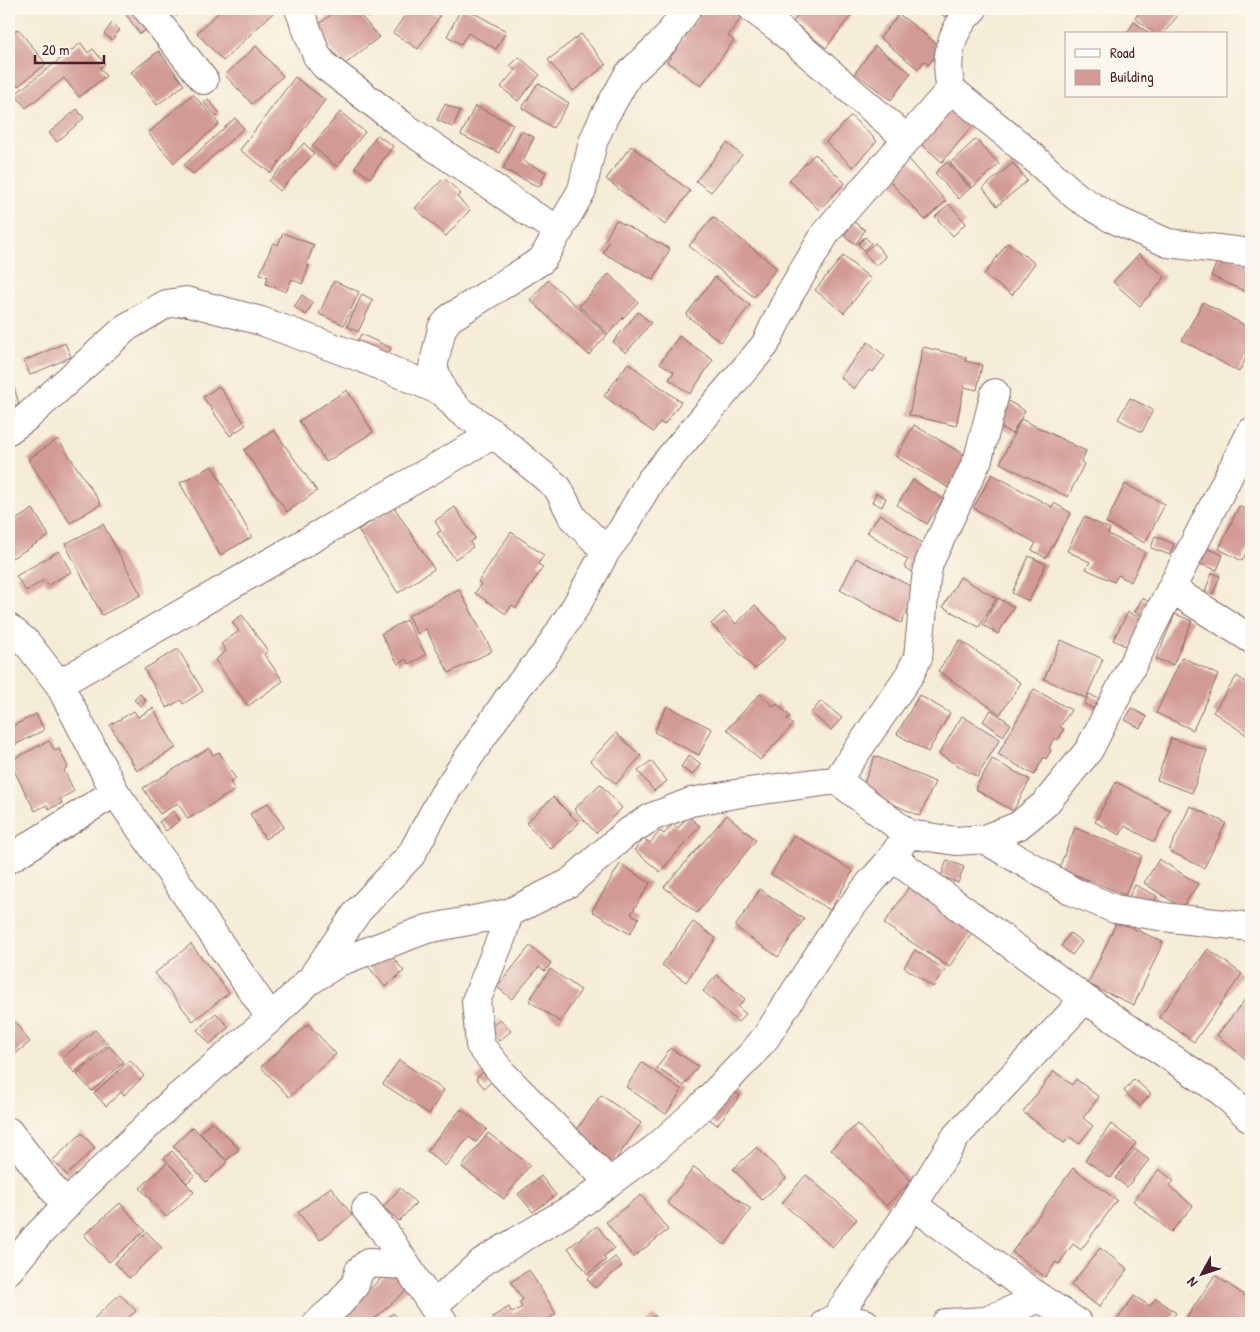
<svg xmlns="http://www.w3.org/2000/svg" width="1260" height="1332" font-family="'Patrick Hand',sans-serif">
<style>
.building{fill:#d29a94}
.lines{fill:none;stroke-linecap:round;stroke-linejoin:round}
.minor-casing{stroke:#866767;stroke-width:30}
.minor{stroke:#fff;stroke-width:28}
</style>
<rect width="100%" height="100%" fill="#fbf7ec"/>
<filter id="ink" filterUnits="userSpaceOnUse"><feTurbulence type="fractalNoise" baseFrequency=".02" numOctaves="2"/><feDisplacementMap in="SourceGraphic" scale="10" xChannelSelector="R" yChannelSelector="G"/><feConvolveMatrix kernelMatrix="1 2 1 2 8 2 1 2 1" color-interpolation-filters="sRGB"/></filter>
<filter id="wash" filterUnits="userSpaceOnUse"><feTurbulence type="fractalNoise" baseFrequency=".0096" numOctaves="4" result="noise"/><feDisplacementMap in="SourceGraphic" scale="20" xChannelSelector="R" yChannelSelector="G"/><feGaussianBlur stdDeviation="1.12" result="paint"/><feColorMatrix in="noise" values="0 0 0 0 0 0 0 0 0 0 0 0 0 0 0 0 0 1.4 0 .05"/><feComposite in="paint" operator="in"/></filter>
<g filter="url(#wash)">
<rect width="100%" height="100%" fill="#f5ecd6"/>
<g id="blocks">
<path class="building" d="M122,9H140L152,26L140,34Z
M171,9H186L176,16Z
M222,9H277L223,61L197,33Z
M338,9H355L379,37L344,65L314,28Z
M361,9H381L369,18Z
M409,9H429L440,16L418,49L393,33Z
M461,9H467L506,31L496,49L468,33L461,44L447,36Z
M704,9H727L741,18L728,36L734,40L701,86L667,62Z
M803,9H856L826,48L793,22Z
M934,9H951L945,17Z
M1143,9H1183L1163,34H1155L1135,18Z
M899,14L942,48L928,65L924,61L918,69L880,38Z
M1134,22L1150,34H1126Z
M112,23L120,30L112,40L104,34Z
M18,29L46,64L18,86L9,75V36Z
M581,34L606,65L573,91L548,60Z
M81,43L88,53L93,49L105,64L100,68L106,76L79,97L64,78L26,108L15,94Z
M256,46L283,76L252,104L225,75Z
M875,46L911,73L891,100L855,73Z
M159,51L184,85L157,105L131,72Z
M519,57L540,75L518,101L501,87L515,70L510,66Z
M295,77L325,100L271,173L240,150Z
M538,83L569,103L553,128L522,108Z
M193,94L219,124L174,163L148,133Z
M948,97L976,122L942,162L913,137Z
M208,99L220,113L216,117L204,103Z
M445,104L460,111L453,127L437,120Z
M475,106L513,124L499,153L461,135Z
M77,109L84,118L57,142L49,133Z
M340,112L365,132L337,167L312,146Z
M851,116L877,141L853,167L826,142Z
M235,118L244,128L193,174L184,165Z
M521,131L534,137L523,161L546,172L539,187L503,169Z
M377,135L393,146L370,178L355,167Z
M976,139L999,164L972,188L950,163Z
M304,143L314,153L280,191L269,181Z
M727,143L742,155L711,192L696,181Z
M631,146L690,191L665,225L606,179Z
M815,154L845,183L819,210L789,180Z
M907,157L946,201L925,220L885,176Z
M947,162L970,188L959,199L935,173Z
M1013,163L1027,181L997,206L983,188Z
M444,178L461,194L457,197L470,210L446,236L415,208Z
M949,204L966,223L953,236L935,217Z
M713,217L777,268L754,297L689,246Z
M616,220L670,249L653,280L603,253L609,242L605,240Z
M854,222L865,230L856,244L844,236Z
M283,233L314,245L306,265L309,266L302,284L292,279L286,292L266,284L268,277L260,274L273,243L278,245Z
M865,237L871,243L864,250L858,244Z
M875,243L886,257L876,266L864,252Z
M1007,243L1035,263L1012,295L984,275Z
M1221,252L1251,266V294L1211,276Z
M1139,254L1165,277L1140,306L1113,282Z
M843,256L871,279L844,313L815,290Z
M609,274L638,302L608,334L579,306Z
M715,277L750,305L721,342L686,315Z
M548,280L607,335L589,355L530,300Z
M334,281L359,292L344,325L319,314Z
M362,294L373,300L358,332L347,326Z
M302,295L313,303L306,315L294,307Z
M1203,302L1251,329V361L1246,358L1239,372L1182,340Z
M638,312L651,323L626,353L613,342Z
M361,334L391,348L387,356L357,342Z
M679,336L713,360L690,394L669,379L674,372L660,363Z
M868,342L885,356L873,372L869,370L854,389L840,377Z
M65,343L71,357L30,375L24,361Z
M923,347L966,357L965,361L982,365L977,390L964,387L956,426L909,415Z
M628,363L681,402L664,425L660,422L653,432L604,396Z
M9,370L19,404L9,407Z
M219,386L246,425L230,436L203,397Z
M347,390L373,432L326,462L299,421Z
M1130,398L1153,410L1142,432L1118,419Z
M1005,399L1025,411L1012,434L992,422Z
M1021,419L1086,451L1081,462L1084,464L1068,497L1000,463Z
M914,425L968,457L949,488L896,457Z
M274,430L317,491L287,512L244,450Z
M58,439L101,504L70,523L28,459Z
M212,466L252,537L220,555L180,483Z
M992,474L1052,507L1054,503L1071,513L1046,558L1032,550L1036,543L973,508Z
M913,480L943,499L927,524L897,505Z
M1125,484L1165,504L1145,543L1106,523Z
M876,493L886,498L882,507L872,502Z
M1239,506L1251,512V550L1248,549L1242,561L1219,549Z
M394,507L434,569L398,593L358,530Z
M455,507L475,538L470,542L473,547L455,559L437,533L441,531L435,521Z
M33,509L49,536L12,558L9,553V524Z
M880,514L928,547L916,575L904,566L908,560L867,532Z
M1084,517L1110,529L1108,534L1145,552L1131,582L1118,575L1114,582L1086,569L1090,562L1067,551Z
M103,524L141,595L102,615L65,544Z
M511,532L544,555L538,564L543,567L516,608L512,605L506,614L475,593L481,584L478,582Z
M1155,536L1174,544L1170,555L1151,548Z
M1201,546L1223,555L1217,570L1195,562Z
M59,551L71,572L48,585L44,580L26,591L16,576Z
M1029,556L1046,564L1029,601L1012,593Z
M856,558L918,590L901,623L840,590Z
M1212,573L1220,576L1213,594L1205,591Z
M960,577L996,598L979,627L943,607Z
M459,589L492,651L449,673L426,629L417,634L408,616Z
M998,598L1014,607L998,634L983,625Z
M1142,598L1155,605L1147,619L1135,612Z
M755,605L787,638L755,669L711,624L724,612L736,624Z
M1128,612L1143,620L1130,648L1113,640Z
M1175,614L1192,621L1173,665L1156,659Z
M242,615L268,651L264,654L283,681L248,706L215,660L226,651L221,644L239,631L232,622Z
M406,620L426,655L409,664L406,659L398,664L381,634Z
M960,640L1021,683L1000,714L938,671Z
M1061,640L1103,659L1086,698L1044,679Z
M178,649L203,691L183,704L181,700L167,708L144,669Z
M1182,657L1218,675L1193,730L1156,713Z
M1237,676L1251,686V738L1213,712Z
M1034,689L1071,710L1060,727L1064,729L1058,740L1054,738L1049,748L1051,750L1046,759L1044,757L1034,775L998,754Z
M140,694L146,700L141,706L134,700Z
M760,694L774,707L777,704L790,716L787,719L793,725L760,760L727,729Z
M1089,694L1101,700L1096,710L1084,704Z
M919,695L950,713L928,752L897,734Z
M821,701L842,718L831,730L811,713Z
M667,706L712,729L699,755L654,732Z
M153,708L176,748L137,771L110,725L134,711L138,717Z
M1132,708L1147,717L1140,728L1125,720Z
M991,710L1011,724L1003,736L983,721Z
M36,714L44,730L9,748V728Z
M962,716L1000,739L977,777L939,754Z
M616,733L641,756L616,784L590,761Z
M1171,738L1207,750L1192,793L1157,780Z
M49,741L55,751L59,749L68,767L64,770L74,791L60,799L62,803L49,809L47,805L35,811L9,761Z
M209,748L213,755L219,752L236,779L230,782L235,790L188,819L178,803L160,814L143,788Z
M689,755L701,764L692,775L681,767Z
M875,756L935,782L920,816L861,790Z
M992,759L1030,780L1013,811L975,789Z
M651,761L667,781L654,791L638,771Z
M1116,782L1170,810L1154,842L1125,826L1120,835L1095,822Z
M600,784L622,808L596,833L574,809Z
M553,797L579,823L551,849L526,823Z
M268,803L284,827L265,839L250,814Z
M1190,806L1226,823L1204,868L1169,851Z
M173,811L180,820L166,831L159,822Z
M727,815L756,840L697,913L664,887Z
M688,816L700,826L660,872L634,850L644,839L650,843L660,831L664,834L673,824L678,828Z
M1075,828L1142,855L1125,895L1059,868Z
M794,835L853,871L830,910L771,874Z
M1159,859L1198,884L1182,908L1144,883Z
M947,860L964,867L958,883L941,876Z
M620,864L650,883L631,914L639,918L630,934L592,911Z
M1135,885L1157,896L1150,910L1128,899Z
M909,887L974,930L949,967L884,924Z
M760,889L804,919L778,957L735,927Z
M1117,921L1163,942L1134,1005L1088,984Z
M693,922L716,938L686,982L662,965Z
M1070,933L1082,942L1072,955L1061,946Z
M191,944L229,993L193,1021L155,973Z
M530,946L551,963L545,971L539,967L512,999L497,987Z
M386,949L404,971L385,987L367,965Z
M1208,949L1242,974L1194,1042L1159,1017Z
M915,950L945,970L933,987L904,967Z
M550,969L581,990L560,1022L529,1001Z
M717,975L745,999L738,1007L746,1014L738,1022L703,991Z
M1251,992V1055L1247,1060L1217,1035Z
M216,1013L229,1027L210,1044L197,1030Z
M500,1019L511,1031L499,1041L488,1030Z
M14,1021L30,1042L9,1059V1025Z
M308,1024L336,1054L289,1097L261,1067Z
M95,1030L108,1044L75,1073L62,1059Z
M109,1046L124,1062L92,1091L77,1075Z
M670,1048L698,1066L684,1086L657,1068Z
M130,1060L144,1076L124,1095L121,1092L106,1106L94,1093Z
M399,1060L444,1090L429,1114L383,1084Z
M642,1063L682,1090L666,1114L626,1087Z
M487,1069L495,1079L484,1088L476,1078Z
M1054,1071L1072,1085L1076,1079L1099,1097L1083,1118L1093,1126L1079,1144L1070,1137L1064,1143L1023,1112Z
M1134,1079L1151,1094L1140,1106L1124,1091Z
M730,1088L740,1096L717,1125L707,1117Z
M601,1095L641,1123L613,1164L572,1136Z
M461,1109L487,1129L476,1142L469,1137L445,1166L427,1151Z
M212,1121L239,1149L227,1160L200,1133Z
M857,1124L911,1181L886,1206L831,1149Z
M1111,1124L1136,1143L1111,1178L1085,1160Z
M193,1127L227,1162L206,1182L173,1146Z
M82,1133L95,1148L67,1175L53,1160Z
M488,1133L530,1165L504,1199L462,1167Z
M757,1147L786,1178L762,1200L733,1169Z
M1135,1149L1149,1160L1127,1187L1115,1178L1124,1167L1122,1165Z
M172,1151L194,1176L187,1183L169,1164L194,1192L166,1217L140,1188L168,1162L164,1158Z
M694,1167L751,1209L725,1245L667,1203Z
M1073,1168L1117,1200L1081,1250L1073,1244L1059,1264L1056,1262L1045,1277L1012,1252Z
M1159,1169L1174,1181L1169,1186L1193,1206L1171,1232L1133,1201Z
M806,1175L857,1219L832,1247L782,1203Z
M541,1176L556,1195L533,1212L518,1194Z
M331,1187L352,1215L320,1240L298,1212Z
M400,1188L416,1203L399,1221L383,1207Z
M641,1195L668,1230L633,1257L606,1222Z
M120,1203L145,1231L109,1262L84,1235Z
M597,1226L614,1248L603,1257L606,1260L588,1274L568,1248Z
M147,1232L162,1248L129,1278L115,1263Z
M1100,1248L1128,1269L1099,1307L1071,1285Z
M615,1257L622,1266L595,1288L587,1279Z
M394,1267L411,1286L370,1323H342L337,1318Z
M529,1270L556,1314L541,1323H495L492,1317L509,1307L512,1313L522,1307L519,1302L523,1300L511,1282Z
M1215,1275L1251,1300V1309L1241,1323H1183Z
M120,1294L136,1311L122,1323H89Z
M1134,1296L1150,1306L1156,1298L1176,1313L1169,1323H1115Z
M393,1313L402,1323H380Z
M1021,1314L1034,1323H1015Z
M654,1315L661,1323H645Z"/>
</g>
</g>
<g filter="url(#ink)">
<use href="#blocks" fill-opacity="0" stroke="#866767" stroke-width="1"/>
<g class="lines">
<defs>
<path id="minor" d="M147,9L204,80
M299,9L317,56L325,66L402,125L533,215L560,230
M753,9L776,26L907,139
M973,9C950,30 944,60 951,89L1017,143L1077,197L1111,218L1168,243L1251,253
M9,430L27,417L127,327L166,304L186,301L261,321L362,358L443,392
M606,551L573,518L558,488L494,434L459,410L443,392L433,367L442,328L450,318L542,260L582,190L593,142L604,117L628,75L666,39L687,9
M1172,589L1251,639
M9,628L26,642L59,684L115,792L271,1018
M59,684L494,434
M837,780L910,674L918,657L926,579L929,563L978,459L995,393
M984,839L1074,892L1115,909L1171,918L1251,927
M892,857L1085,999L1222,1092L1251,1119
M9,859L115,792
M509,913L502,936L476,1001L480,1045L503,1074L609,1182
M315,973L358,911L411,855L444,794L510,696L546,653L576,606L606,551L622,530L650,481L765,345L789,295L827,231L951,89
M9,1132L66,1206
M913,1205L1040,1298L1078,1323
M366,1209L384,1231L444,1323
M9,1270L35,1238L66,1206L65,1205L171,1103L271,1018L308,982L339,962L427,929L509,913L569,883L625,834L652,817L691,802L741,793L837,780L908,834L956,841L984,839L1018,826L1045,804L1089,750L1251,432
M433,1306L482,1262L583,1202L657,1147L699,1109L752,1054L766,1037L841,920L871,882L888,863L908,834
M836,1318L865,1323
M317,1323L339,1304L355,1285L359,1271L368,1263L406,1265
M826,1323L836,1318L913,1205L957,1135L1085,999
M946,1323L986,1321L1040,1298"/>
</defs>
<use href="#minor" class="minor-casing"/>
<use href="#minor" class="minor"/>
</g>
</g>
<rect width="1260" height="1332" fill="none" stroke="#fbf7ec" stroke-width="30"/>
<rect x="1065" y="32" width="162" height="65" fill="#fbf7ec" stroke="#b4a19f"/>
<rect x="1075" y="49" width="25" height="8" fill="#ffffff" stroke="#b4a19f"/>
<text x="1110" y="58" font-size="15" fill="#4a1f2b">Road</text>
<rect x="1075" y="70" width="25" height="15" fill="#d29a94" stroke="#b4a19f"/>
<text x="1110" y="82" font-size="15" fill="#4a1f2b">Building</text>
<g transform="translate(1202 1274) rotate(230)" stroke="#fbf7ec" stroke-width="4" paint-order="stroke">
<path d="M0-4L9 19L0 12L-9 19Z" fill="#4a1f2b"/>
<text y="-8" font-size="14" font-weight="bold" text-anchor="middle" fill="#4a1f2b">N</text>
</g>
<path d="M35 55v8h69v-8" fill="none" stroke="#4a1f2b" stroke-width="2.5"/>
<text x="42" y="55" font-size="15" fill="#4a1f2b" stroke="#fbf7ec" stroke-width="4" paint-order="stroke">20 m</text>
</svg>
